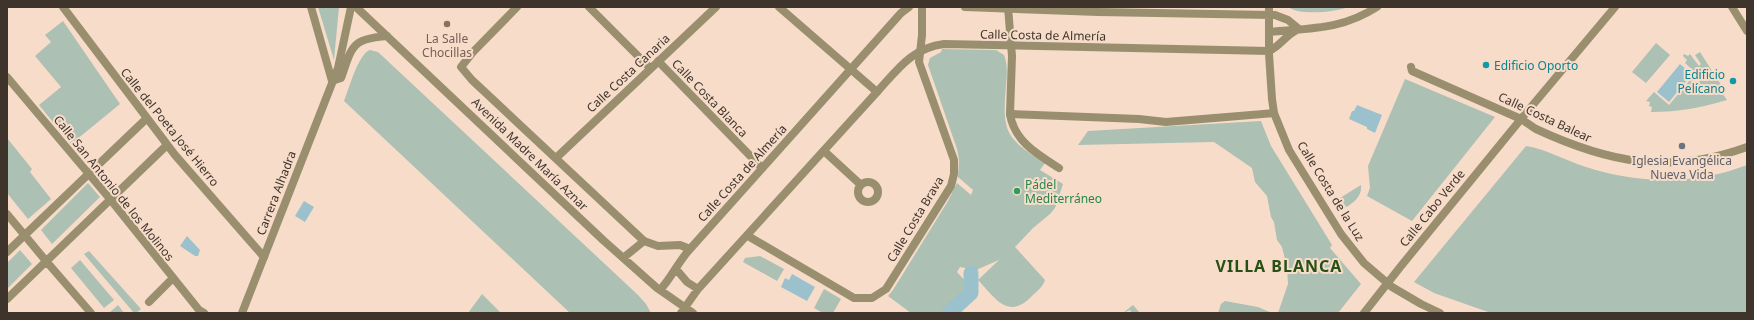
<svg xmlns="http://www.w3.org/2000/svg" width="1754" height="320" font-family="'Noto Sans',sans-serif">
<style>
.green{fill:#acc0b4}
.water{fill:#9bc2cc}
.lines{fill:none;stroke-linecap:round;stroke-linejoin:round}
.canal{stroke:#9bc2cc;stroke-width:15}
.pedestrian{stroke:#998f6f;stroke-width:8}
.minor{stroke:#998f6f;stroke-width:8}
.tertiary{stroke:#998f6f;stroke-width:8}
.education-dot{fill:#8d6e63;stroke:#f7dcc9;stroke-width:1.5}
.culture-dot{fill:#0f9aa8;stroke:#f7dcc9;stroke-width:1.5}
.worship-dot{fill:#6b7280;stroke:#f7dcc9;stroke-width:1.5}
.leisure-dot{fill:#2e9e5b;stroke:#f7dcc9;stroke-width:1.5}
.labels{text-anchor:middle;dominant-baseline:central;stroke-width:4;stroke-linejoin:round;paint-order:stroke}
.street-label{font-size:12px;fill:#3e342c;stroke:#f7dcc9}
.education-label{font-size:12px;fill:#785e54;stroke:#f7dcc9}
.culture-label{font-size:12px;fill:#0d838f;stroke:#f7dcc9;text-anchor:start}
.worship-label{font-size:12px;fill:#5b616d;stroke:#f7dcc9}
.leisure-label{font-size:12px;fill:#27864d;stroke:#f7dcc9;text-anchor:start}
.district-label{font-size:16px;font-weight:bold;letter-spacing:1px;fill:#275015;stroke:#f7dcc9}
</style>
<rect width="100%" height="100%" fill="#f7dcc9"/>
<path class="green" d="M318,7H339L334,60Z
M1288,7H1349C1334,12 1301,16 1288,7Z
M63,21L120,104L71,144L39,105L61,87L35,56L51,42L45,35Z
M1656,43L1670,55L1646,83L1632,72Z
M942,49L996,50L1004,55C1008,65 1007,75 1006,86C1002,132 1005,138 1045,163L1040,170L1063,184L1055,208L1050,214L1033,228L1015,247L1045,280C1043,287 1036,292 1031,297C1008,320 995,298 978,280L999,260L976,270L960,267L957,272L968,284L967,290L943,313H911L888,296L893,290L948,201L957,183L971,195L973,190L958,177L959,160L957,149L928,65L930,58L941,52Z
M370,50L378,52L638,295L646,304L651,313H570L344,101C349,89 358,54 370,50Z
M1700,52L1723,88L1720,90L1727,100C1700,108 1679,112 1651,112L1652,107L1649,106L1650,102L1646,101L1654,92L1669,105L1696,73L1685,63L1687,60L1683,56L1684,54L1688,56L1690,54L1699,66L1701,64L1695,55Z
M1405,79L1495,117L1412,221L1367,196L1370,188L1368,166Z
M1261,121L1271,146L1332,245L1330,248L1361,284L1338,313H1278L1288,284L1287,267L1282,247L1277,240L1274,222L1271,217L1267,196L1255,182L1252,168L1214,142L1078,145L1088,131Z
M7,138L32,169L30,172L51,199L28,219L7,193Z
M1526,146C1547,149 1566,161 1586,167C1628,181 1675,184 1718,174C1728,172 1737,168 1747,165V313H1491L1434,293L1414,282Z
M88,183L100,197L52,244L41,230Z
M1361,185C1362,196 1355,202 1346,207L1340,198Z
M20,250L32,264L7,289V263Z
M89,251L141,309L136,313H134L84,254Z
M760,256L784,269L777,281L743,262L745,258Z
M80,260L114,300L104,308L71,268Z
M824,289L841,299L833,313H823L814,308Z
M482,294L501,313H468Z
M1225,301L1258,307L1272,313H1218L1221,304Z
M118,305L124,313H109Z
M1133,305L1140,313H1132L1130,310L1123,313Z"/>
<path class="water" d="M1680,64L1692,74L1669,102L1657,92Z
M1357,105L1382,115L1375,133L1367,129V127L1349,119L1352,111H1354Z
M304,201L314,207L305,222L295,216Z
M187,236L200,250L198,256H195L180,246Z
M792,274L815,287L807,301L781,287L785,278L789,280Z"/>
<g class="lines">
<path class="canal" d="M949,313L971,293V273"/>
<path class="pedestrian" d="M1411,67L1412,71L1521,119
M1010,114L1139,119L1166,122L1274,113
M824,151L861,185
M858 192a10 10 0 1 1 20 0a10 10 0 1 1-20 0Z"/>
<path class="minor" d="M63,7L175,155L264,257
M517,7L473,52L461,67L472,80L644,241
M589,7L650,68
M779,7L877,92
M1008,7L1012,56L1010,114C1014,141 1037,154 1059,168
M1732,7L1747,31
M658,61L762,168
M7,77L110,199L199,310L204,313
M1521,119L1615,7
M556,158L716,7
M7,214L46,261L91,313
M748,236L854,298H872L886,289L951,186L954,174V160L919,62L922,35V7
M7,252L146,119
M7,299L167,145
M149,302L173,278"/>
<path class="tertiary" d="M311,7L332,81
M356,7L603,240L657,288L693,313
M965,7L1098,12L1275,15L1288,20L1299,29
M1269,7V54L1272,99L1274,113L1289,150L1341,234L1364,263L1392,287L1421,304L1440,313
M1269,32C1311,28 1341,30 1377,7
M332,81L341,78C346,66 349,46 362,41C370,37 380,37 387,36
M623,258L644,241L658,246L680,245L690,249L901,13L909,7
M676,269L687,282L698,289
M660,290C672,277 678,262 690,249
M242,313L338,68L351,7
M681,313L698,289L877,92C898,69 912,48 944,44L1269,51C1281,46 1286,34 1299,29
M1364,313L1401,266L1521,119C1526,122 1531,126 1536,129C1609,163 1670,175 1747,147"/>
</g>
<circle class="education-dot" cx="447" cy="24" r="4"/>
<g class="culture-dot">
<circle cx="1486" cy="65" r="4"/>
<circle cx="1733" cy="81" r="4"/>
</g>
<circle class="worship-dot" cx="1682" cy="146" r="4"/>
<circle class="leisure-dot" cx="1017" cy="191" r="4"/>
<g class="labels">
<g class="street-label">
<text transform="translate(1043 35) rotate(1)">Calle Costa de Almería</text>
<text transform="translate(628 73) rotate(-43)">Calle Costa Canaria</text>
<text transform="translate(710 98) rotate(46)">Calle Costa Blanca</text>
<text transform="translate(1545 117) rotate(25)">Calle Costa Balear</text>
<text transform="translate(170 127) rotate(51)">Calle del Poeta José Hierro</text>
<text transform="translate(530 154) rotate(44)">Avenida Madre María Aznar</text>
<text transform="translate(742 173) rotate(-48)">Calle Costa de Almería</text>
<text transform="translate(114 188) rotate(51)">Calle San Antonio de los Molinos</text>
<text transform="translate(1331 191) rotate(58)">Calle Costa de la Luz</text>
<text transform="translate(276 193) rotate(-69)">Carrera Alhadra</text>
<text transform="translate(1432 208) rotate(-51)">Calle Cabo Verde</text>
<text transform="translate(915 219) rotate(-59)">Calle Costa Brava</text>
</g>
<g class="education-label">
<text x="447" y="38">La Salle<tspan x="447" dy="14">Chocillas</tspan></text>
</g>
<g class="culture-label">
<text x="1494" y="65">Edificio Oporto</text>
<text x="1725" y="74" text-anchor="end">Edificio<tspan x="1725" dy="14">Pelícano</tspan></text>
</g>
<g class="worship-label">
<text x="1682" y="160">Iglesia Evangélica<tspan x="1682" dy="14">Nueva Vida</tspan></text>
</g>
<g class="leisure-label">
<text x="1025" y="184">Pádel<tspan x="1025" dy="14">Mediterráneo</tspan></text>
</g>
<g class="district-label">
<text x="1279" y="266">VILLA BLANCA</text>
</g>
</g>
<rect width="1754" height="320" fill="none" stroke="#3e342c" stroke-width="16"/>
</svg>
